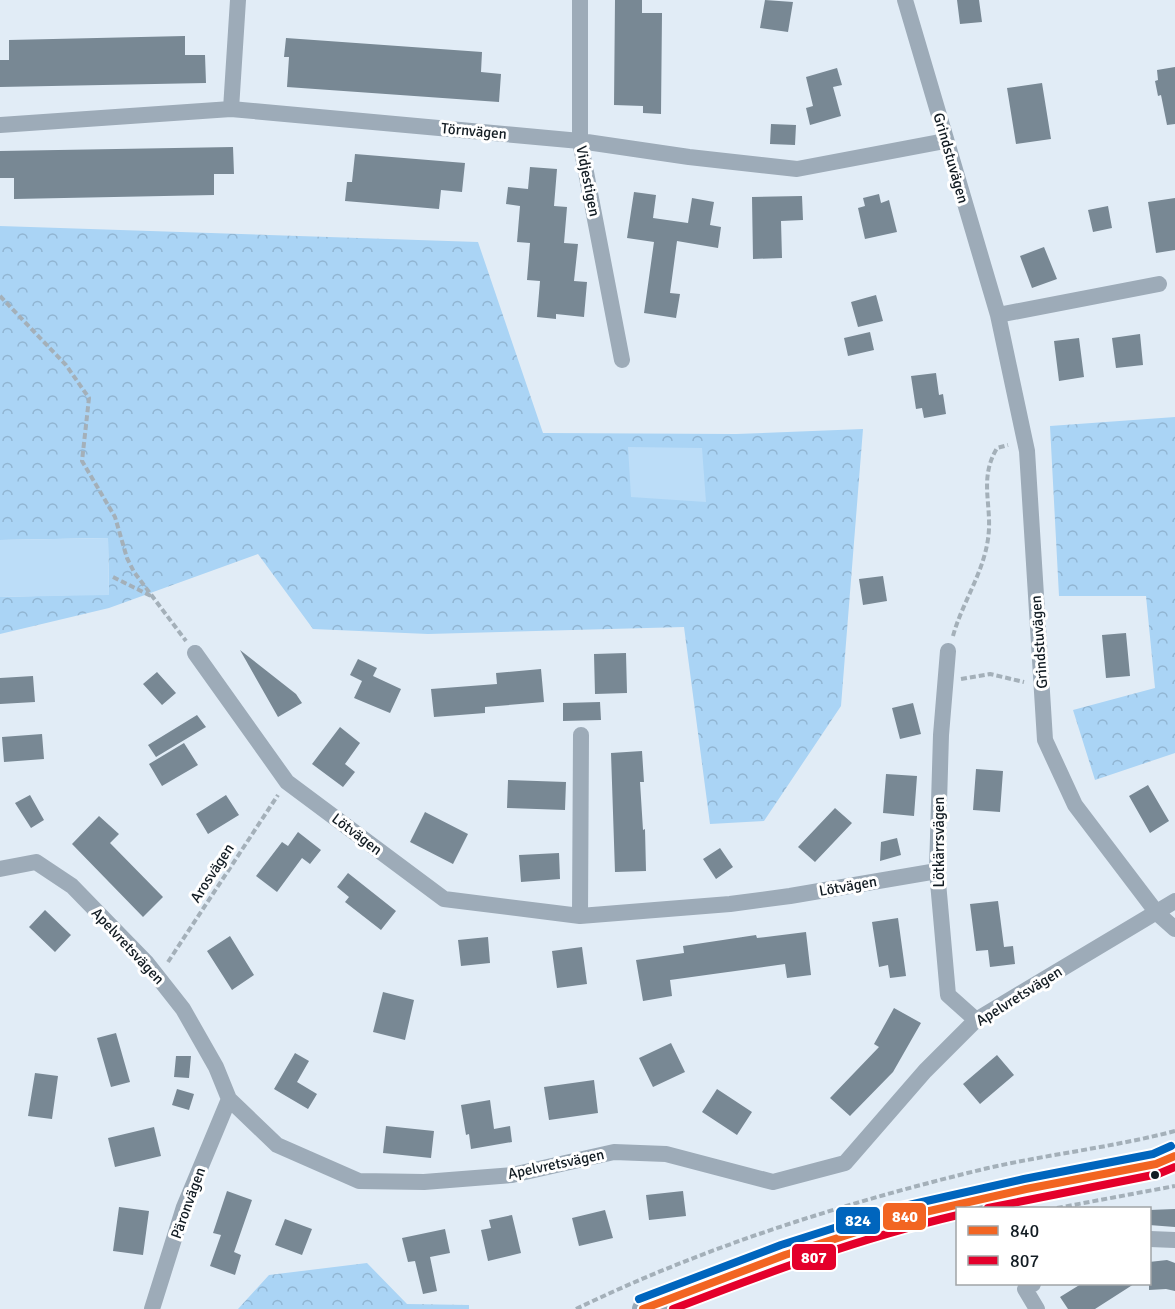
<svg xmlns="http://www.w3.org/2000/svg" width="1175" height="1309" font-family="Signika,sans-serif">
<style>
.forest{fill:url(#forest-crowns)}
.pitch{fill:#bcddf8}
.building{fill:#788894}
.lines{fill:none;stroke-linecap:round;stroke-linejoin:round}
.path{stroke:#a4b0b9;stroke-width:4;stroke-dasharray:6 3;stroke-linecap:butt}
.minor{stroke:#9dabb8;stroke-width:16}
.secondary{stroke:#99aab8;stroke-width:22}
.bus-1-casing{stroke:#fff;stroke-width:12}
.bus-2-casing{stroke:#fff;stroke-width:12}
.bus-3-casing{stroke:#fff;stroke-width:12}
.bus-1{stroke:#f26522;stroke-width:8}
.bus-2{stroke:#e4002b;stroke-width:8}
.bus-3{stroke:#0065bd;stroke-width:8}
.bus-dot{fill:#121c23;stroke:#fff;stroke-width:2}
.labels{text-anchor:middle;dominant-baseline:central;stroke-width:6;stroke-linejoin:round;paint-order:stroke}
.street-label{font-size:15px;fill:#121c23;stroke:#fff}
.line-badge{stroke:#fff;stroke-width:2}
.badge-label{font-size:16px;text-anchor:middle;font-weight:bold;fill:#fff}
</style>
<defs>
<pattern id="forest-crowns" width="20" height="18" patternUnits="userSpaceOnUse" patternTransform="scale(1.5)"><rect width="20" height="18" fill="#aad4f5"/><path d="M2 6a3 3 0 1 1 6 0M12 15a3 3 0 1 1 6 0" fill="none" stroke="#91b5d2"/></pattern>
</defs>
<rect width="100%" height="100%" fill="#e1ecf6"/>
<path class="forest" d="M0,226L478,242L543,433L736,434L863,429L841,706L764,821L710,824L684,627L428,634L313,629L258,554L109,608L0,634V597L109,594L108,538L0,540Z
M1175,417V753L1095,780L1073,710L1155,688L1146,596H1059L1050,426Z
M367,1263L407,1304L469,1305V1309H238L269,1275Z"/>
<path class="pitch" d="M628,447L702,448L706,502L631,497Z
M108,538L109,595L0,597V540Z"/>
<path class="building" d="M615,0H642V13H662L661,114L643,113V106L614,105Z
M765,0L793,2L788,32L760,28Z
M957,0H979L982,22L960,24Z
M185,36V55H205L206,83L0,87V60H9V40Z
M286,38L482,52L481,72L501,74L499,102L287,87L289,57H284Z
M1175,67V124L1167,125L1161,95L1158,96L1155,81L1158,80L1157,70Z
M837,68L842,85L833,87L841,116L810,125L806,108L813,106L806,77Z
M1042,83L1051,139L1016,144L1007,88Z
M771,124L796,125L795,145L770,144Z
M233,147L234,174H214V195L14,199V178H0V151Z
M355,154L465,163L462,192L441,190L439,209L345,201L347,182H352Z
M530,167L557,169L554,206L567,207L564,243L578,244L574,281L587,282L584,317L556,314V319L537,317L540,281L527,280L530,243L517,242L520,206L506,204L508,187L528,189Z
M634,192L656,195L653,218L688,223L692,198L714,202L710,225L721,227L718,248L677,241L670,293L680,294L676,318L644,313L654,242L627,238Z
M879,194L881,203L889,200L897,232L865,239L858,208L865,206L863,198Z
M802,196L803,220L781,221L782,258L753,259L752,197Z
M1175,198V250L1156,253L1148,202Z
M1108,206L1112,228L1093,232L1088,210Z
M1044,247L1057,279L1032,288L1020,256Z
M876,295L883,321L858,327L851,302Z
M870,332L874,350L848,356L844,338Z
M1140,334L1143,365L1116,368L1112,338Z
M1079,338L1084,377L1059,381L1054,341Z
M936,373L939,395L943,394L946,414L924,418L922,408L916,409L911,376Z
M883,576L887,601L863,605L859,579Z
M1126,633L1130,676L1106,678L1102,635Z
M240,650L296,694L302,703L278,717Z
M626,653L627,693L595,694L594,654Z
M358,659L377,668L373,676L401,689L390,713L354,698L362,681L350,675Z
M541,669L544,702L485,707V713L434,717L431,689L497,684L496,673Z
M157,672L176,693L162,705L143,684Z
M33,676L35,702L0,704V678Z
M600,702L601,720L563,721V703Z
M913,703L921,734L900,739L892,708Z
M197,715L206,727L156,757L148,745Z
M340,727L360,743L345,764L355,772L343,787L312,764Z
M42,734L44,759L4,762L2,737Z
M184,743L198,765L162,786L149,764Z
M642,751L644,782H640L643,830L645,829L646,871L615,872L611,753Z
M976,769L1003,771L1000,812L973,810Z
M886,774L917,776L914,816L883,813Z
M508,780L566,782L565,810L507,808Z
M1148,785L1169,821L1150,833L1129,796Z
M30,795L44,820L31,828L15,803Z
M226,795L239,815L208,834L196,814Z
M835,808L852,823L815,862L798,847Z
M425,812L468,834L453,864L410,842Z
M99,816L119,834L110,843L163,897L143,917L72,844Z
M298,832L321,850L310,864L302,858L277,892L256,876L282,842L288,846Z
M897,838L901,855L880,861L881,842Z
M720,848L733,867L716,879L703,859Z
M559,853L560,879L521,882L519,855Z
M348,873L396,911L381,930L345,902L349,897L337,887Z
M998,901L1004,947L1013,946L1015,964L990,967L988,950L976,951L970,904Z
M45,910L71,935L55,952L29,927Z
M898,918L906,976L890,978L888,965L879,967L872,922Z
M806,932L811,975L787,978L785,964L670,980L672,996L643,1001L636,960L684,953L683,946L756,935L757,938Z
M230,936L254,975L232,990L207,951Z
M488,937L490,963L461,966L458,940Z
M582,947L587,984L557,988L552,951Z
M383,992L414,1000L405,1040L373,1032Z
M894,1008L921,1023L893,1072L850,1116L830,1098L879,1047L874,1044Z
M116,1033L130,1082L111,1087L97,1038Z
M671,1043L685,1072L653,1087L639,1058Z
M295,1053L309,1061L297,1082L317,1094L308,1109L274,1089Z
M997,1055L1014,1075L980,1104L963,1084Z
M176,1056H191L189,1078L174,1077Z
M35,1073L58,1076L52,1119L28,1116Z
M594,1080L598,1113L549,1120L544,1087Z
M177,1089L194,1094L189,1110L172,1105Z
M717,1089L752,1112L737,1135L702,1112Z
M490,1100L494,1129L510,1126L512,1142L471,1149L469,1134L466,1135L461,1105Z
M386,1126L434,1131L431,1158L383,1153Z
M154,1127L161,1156L115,1167L108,1138Z
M227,1191L252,1200L234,1252L241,1255L235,1275L210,1266L221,1235L213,1233Z
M683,1191L686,1216L649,1220L646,1195Z
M119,1207L149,1211L143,1255L113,1251Z
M1175,1209V1227L1149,1225V1210Z
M605,1210L613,1238L579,1246L572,1218Z
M512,1215L521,1253L488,1261L481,1230L491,1228L489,1220Z
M285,1219L312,1229L302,1255L275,1245Z
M445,1229L450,1253L430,1257L437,1291L423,1294L415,1261L408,1262L402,1238Z
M1167,1260L1175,1263V1291L1166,1289L1149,1290V1262Z
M1081,1284H1134L1095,1309H1068L1060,1297Z"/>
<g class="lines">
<path class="path" d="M0,296L66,365L89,398L82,461L115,517L127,558L134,572L186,641
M113,577L153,597
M953,636C962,603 983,574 988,539C993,506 978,480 997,448L1008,445
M961,679L990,674L1024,682
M168,962L278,795
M1057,1208L1175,1186
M576,1309C706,1246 847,1202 988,1168C1050,1154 1114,1147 1175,1131"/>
<path class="minor" d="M580,0V141L622,360
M905,0L998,315L1027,451L1045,740L1075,805L1157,913L1175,929
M231,109L238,0
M0,125L231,109L580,141L689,157L797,169L945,141
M998,315L1159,284
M948,651L941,735L937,871L948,995L976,1020
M195,653L287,782L444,899L580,916L730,904L790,896L937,871
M0,869L36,862L72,886L146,962L183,1009L216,1067L229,1099L277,1145L359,1181L424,1182L512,1175L614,1152L666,1154L773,1182L845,1163L925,1071L976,1020L1175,901
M580,916L581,735
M1150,1239L1175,1240
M1033,1284L1025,1289L1037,1309
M152,1309L184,1207L229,1099"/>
<path class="secondary" d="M643,1309L785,1255L903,1217L1026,1189L1156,1164L1175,1156"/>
<defs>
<path id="bus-1" d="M643,1309L785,1255L903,1217L1026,1189L1156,1164L1175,1156"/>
<path id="bus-2" d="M988,1208L1158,1174L1175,1167
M673,1309C766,1273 860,1238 958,1215"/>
<path id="bus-3" d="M639,1299L781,1245L900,1207L1024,1179L1153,1154L1171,1146"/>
</defs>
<use href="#bus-1" class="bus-1-casing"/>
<use href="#bus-2" class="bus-2-casing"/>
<use href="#bus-3" class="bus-3-casing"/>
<use href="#bus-1" class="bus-1"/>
<use href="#bus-2" class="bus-2"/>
<use href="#bus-3" class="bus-3"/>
</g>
<circle class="bus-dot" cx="1155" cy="1175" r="5"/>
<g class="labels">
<g class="street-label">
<text transform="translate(474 131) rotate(5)">Törnvägen</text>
<text transform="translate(951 158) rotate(74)">Grindstuvägen</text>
<text transform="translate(588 181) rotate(79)">Vidjestigen</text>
<text transform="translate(1039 642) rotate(-94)">Grindstuvägen</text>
<text transform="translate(357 834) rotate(37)">Lötvägen</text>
<text transform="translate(939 842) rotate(-90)">Lötkärrsvägen</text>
<text transform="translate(212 873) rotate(-57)">Arosvägen</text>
<text transform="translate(848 886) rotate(-10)">Lötvägen</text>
<text transform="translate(128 946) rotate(47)">Apelvretsvägen</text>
<text transform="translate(1019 996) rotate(-32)">Apelvretsvägen</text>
<text transform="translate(556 1164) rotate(-12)">Apelvretsvägen</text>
<text transform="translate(188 1203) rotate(-70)">Päronvägen</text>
</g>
</g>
<g class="line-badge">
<rect x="882" y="1202" width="45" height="29" rx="6" fill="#f26522"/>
<rect x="835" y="1206" width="46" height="29" rx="6" fill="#0065bd"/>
<rect x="791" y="1243" width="46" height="28" rx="6" fill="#e4002b"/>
</g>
<g class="badge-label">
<text x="905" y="1222">840</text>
<text x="858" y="1226">824</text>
<text x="814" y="1263">807</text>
</g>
<rect x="956" y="1207" width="195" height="78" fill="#ffffff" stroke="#a0a4a7" stroke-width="1.5"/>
<rect x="968" y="1226" width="30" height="9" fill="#f26522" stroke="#a0a4a7" stroke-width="1.5"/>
<text x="1010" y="1237" font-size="18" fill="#121c23">840</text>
<rect x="968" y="1256" width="30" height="9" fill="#e4002b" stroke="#a0a4a7" stroke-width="1.5"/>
<text x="1010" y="1267" font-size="18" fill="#121c23">807</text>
</svg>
